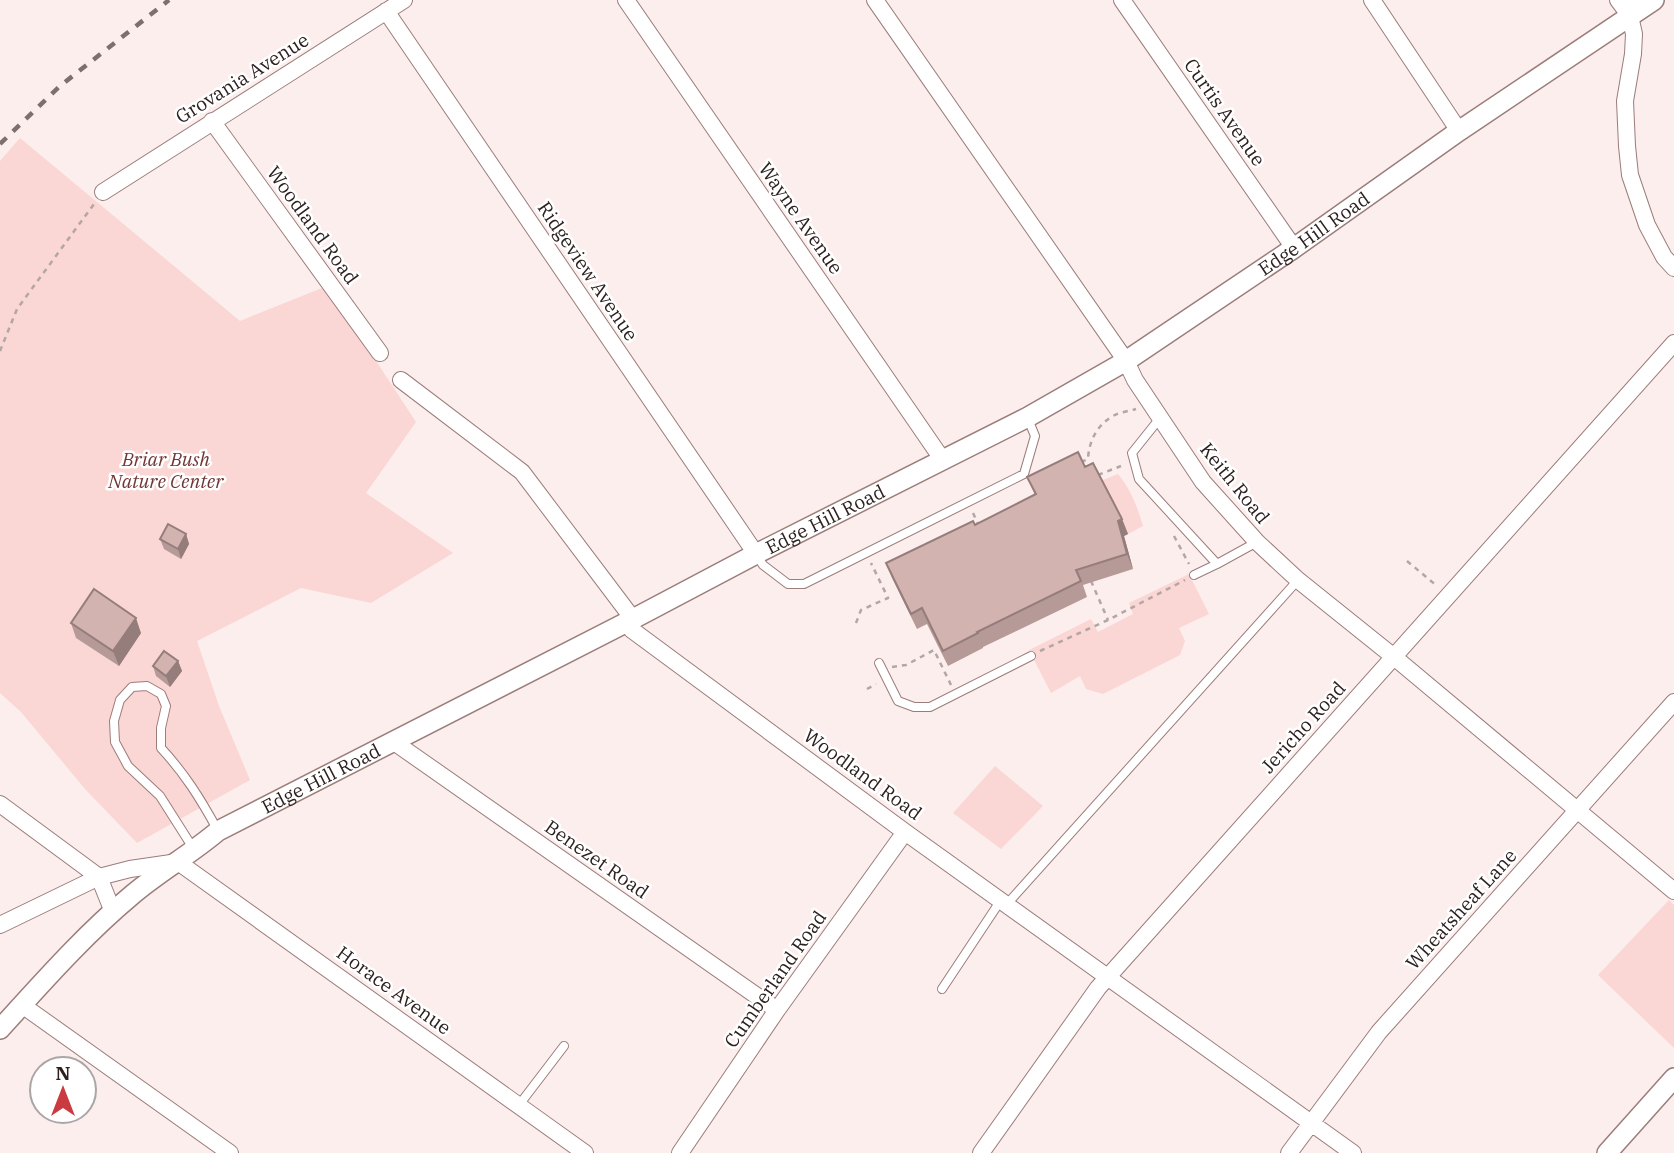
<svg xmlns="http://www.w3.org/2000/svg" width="1674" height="1153" font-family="'IBM Plex Serif',serif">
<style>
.green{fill:#fad6d4}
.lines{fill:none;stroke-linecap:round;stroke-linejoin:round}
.service-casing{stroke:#9b7d7b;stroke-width:10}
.minor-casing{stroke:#9b7d7b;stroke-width:18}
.tertiary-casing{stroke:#9b7d7b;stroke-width:22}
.path{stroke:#b3a6a5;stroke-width:2.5;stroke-dasharray:5 5;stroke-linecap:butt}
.service{stroke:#fff;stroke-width:8}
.minor{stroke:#fff;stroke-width:16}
.tertiary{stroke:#fff;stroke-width:19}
.rail{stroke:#7c6f6e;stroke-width:4.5;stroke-dasharray:9 9;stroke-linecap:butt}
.wall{fill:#b59a97}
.shaded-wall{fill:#947d7b}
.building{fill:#d3b3b0;stroke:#947d7b;stroke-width:2}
.labels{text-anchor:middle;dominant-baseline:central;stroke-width:5;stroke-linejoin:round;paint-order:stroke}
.street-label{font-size:19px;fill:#2d2120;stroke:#fff}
.park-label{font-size:19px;font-style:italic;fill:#713634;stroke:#fff}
</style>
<rect width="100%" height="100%" fill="#fceeed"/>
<path class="green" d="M20,138L240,321L327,286L416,422L366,493L453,553L371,603L301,588L197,641L219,706L250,780L137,843L85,789L21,712L0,693V161Z
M1118,474C1131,490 1137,506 1143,526L1128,534L1100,481Z
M1189,574L1209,614L1179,628L1185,641L1180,655L1103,694L1086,689L1080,676L1051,693L1029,650L1091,619L1098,632L1133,614L1129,603Z
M995,766L1043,806L1001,849L953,813Z
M1669,900L1674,905V1048L1598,975Z"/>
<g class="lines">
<defs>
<path id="service" d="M1160,418L1132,453L1139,479L1217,564L1257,542
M756,554L763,565L788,584H804L1024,474L1035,436L1028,419
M1194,575L1217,564
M879,663L898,701L914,707H930L1031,656
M193,848L160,796L128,766L115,742L114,721L120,700L132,687L147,686L161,694L166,706L161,728V748C185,774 200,798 217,829
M1007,904L1298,580
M942,989L1001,900
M519,1105L564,1046"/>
<path id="minor" d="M626,0L942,459
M875,0L1126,361L1135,380L1203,482L1257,542L1298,580L1394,657L1674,891
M1122,0L1294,248
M1372,0L1459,131
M1618,0L1630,16
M1635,0L1630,16L1634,34L1633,54L1625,101L1627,146L1630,175L1647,225L1664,257L1674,268
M386,11L756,554
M212,121L380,353
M103,192L404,0
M401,380L522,472L633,619L632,630L905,832L1353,1153
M394,742L777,1010
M0,804L99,877L113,912
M0,925L99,877L130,869L178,862L585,1153
M22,1005L230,1153
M680,1153L777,1010L905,832
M981,1153L1098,988L1674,343
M1289,1153L1379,1032L1674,702"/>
<g id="tertiary">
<path id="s1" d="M0,1029C42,983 84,935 132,895C159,872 191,854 218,831L633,619L756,554L1028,417L1126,361L1294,248L1459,131L1654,0"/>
<path d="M1607,1153L1674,1078"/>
</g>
</defs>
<use href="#service" class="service-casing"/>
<use href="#minor" class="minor-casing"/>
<use href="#tertiary" class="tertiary-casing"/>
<path class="path" d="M0,351L17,309L94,204
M1081,462L1088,459C1089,441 1097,425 1113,416C1120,412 1129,411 1136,409
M1098,475L1121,466
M973,513L979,526
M1174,536L1189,564
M1407,561L1437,586
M1091,581L1108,620
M856,623L861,610L888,598L871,563
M1040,651L1108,620L1185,580
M892,667L906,665L934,650L951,685
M867,689L876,684"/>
<use href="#service" class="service"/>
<use href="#minor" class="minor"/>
<use href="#tertiary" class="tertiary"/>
<path class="rail" d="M0,144L60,86L169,0"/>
</g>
<path class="wall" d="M1085,467L1122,519L1128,534L1124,536L1133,569L1083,585L1087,597L983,647V648L948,666L927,624L917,629L892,578L886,563L975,525L1035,495L1027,477Z
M186,534L189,544L181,559L164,549L160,539Z
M71,623L141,633L119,666L76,638Z
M178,661L182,671L170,687L156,676L153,666Z"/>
<path class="shaded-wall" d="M1122,519L1128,534L1124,536L1133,569L1127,554L1118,521Z
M186,534L189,544L181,559L178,549Z
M136,618L141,633L119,666L113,651Z
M178,661L182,671L170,687L166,676Z"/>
<path class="building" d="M1078,452L1085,467L1093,463L1122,519L1118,521L1127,554L1076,570L1081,581L977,632L978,633L943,651L922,608L911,614L886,563L973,521L975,525L1036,494L1027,477Z
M168,524L186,534L178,549L160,539Z
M94,589L136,618L113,651L71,623Z
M164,651L178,661L166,676L153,666Z"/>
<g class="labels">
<g class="street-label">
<text transform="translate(242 78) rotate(-32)">Grovania Avenue</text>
<text transform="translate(1225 112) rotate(55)">Curtis Avenue</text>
<text transform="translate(801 218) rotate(55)">Wayne Avenue</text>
<text transform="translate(313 225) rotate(54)">Woodland Road</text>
<text stroke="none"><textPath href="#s1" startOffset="1545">Edge Hill Road</textPath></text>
<text transform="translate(588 271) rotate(56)">Ridgeview Avenue</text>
<text transform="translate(1235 483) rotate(51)">Keith Road</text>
<text stroke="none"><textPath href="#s1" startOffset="978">Edge Hill Road</textPath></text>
<text transform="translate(1303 727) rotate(-48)">Jericho Road</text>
<text transform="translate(863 774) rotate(36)">Woodland Road</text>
<text stroke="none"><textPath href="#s1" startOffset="411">Edge Hill Road</textPath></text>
<text transform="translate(597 859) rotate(35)">Benezet Road</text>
<text transform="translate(1461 909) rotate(-48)">Wheatsheaf Lane</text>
<text transform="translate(775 979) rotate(-55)">Cumberland Road</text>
<text transform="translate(394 990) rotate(36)">Horace Avenue</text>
</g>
<g class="park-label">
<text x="166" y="459">Briar Bush<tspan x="166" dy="22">Nature Center</tspan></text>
</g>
</g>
<g transform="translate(63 1090)"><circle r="33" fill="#ffffff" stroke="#aba6a6" stroke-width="2"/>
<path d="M0-5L12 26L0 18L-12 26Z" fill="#ca3b41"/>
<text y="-10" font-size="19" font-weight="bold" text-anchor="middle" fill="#2d2120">N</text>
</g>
</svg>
